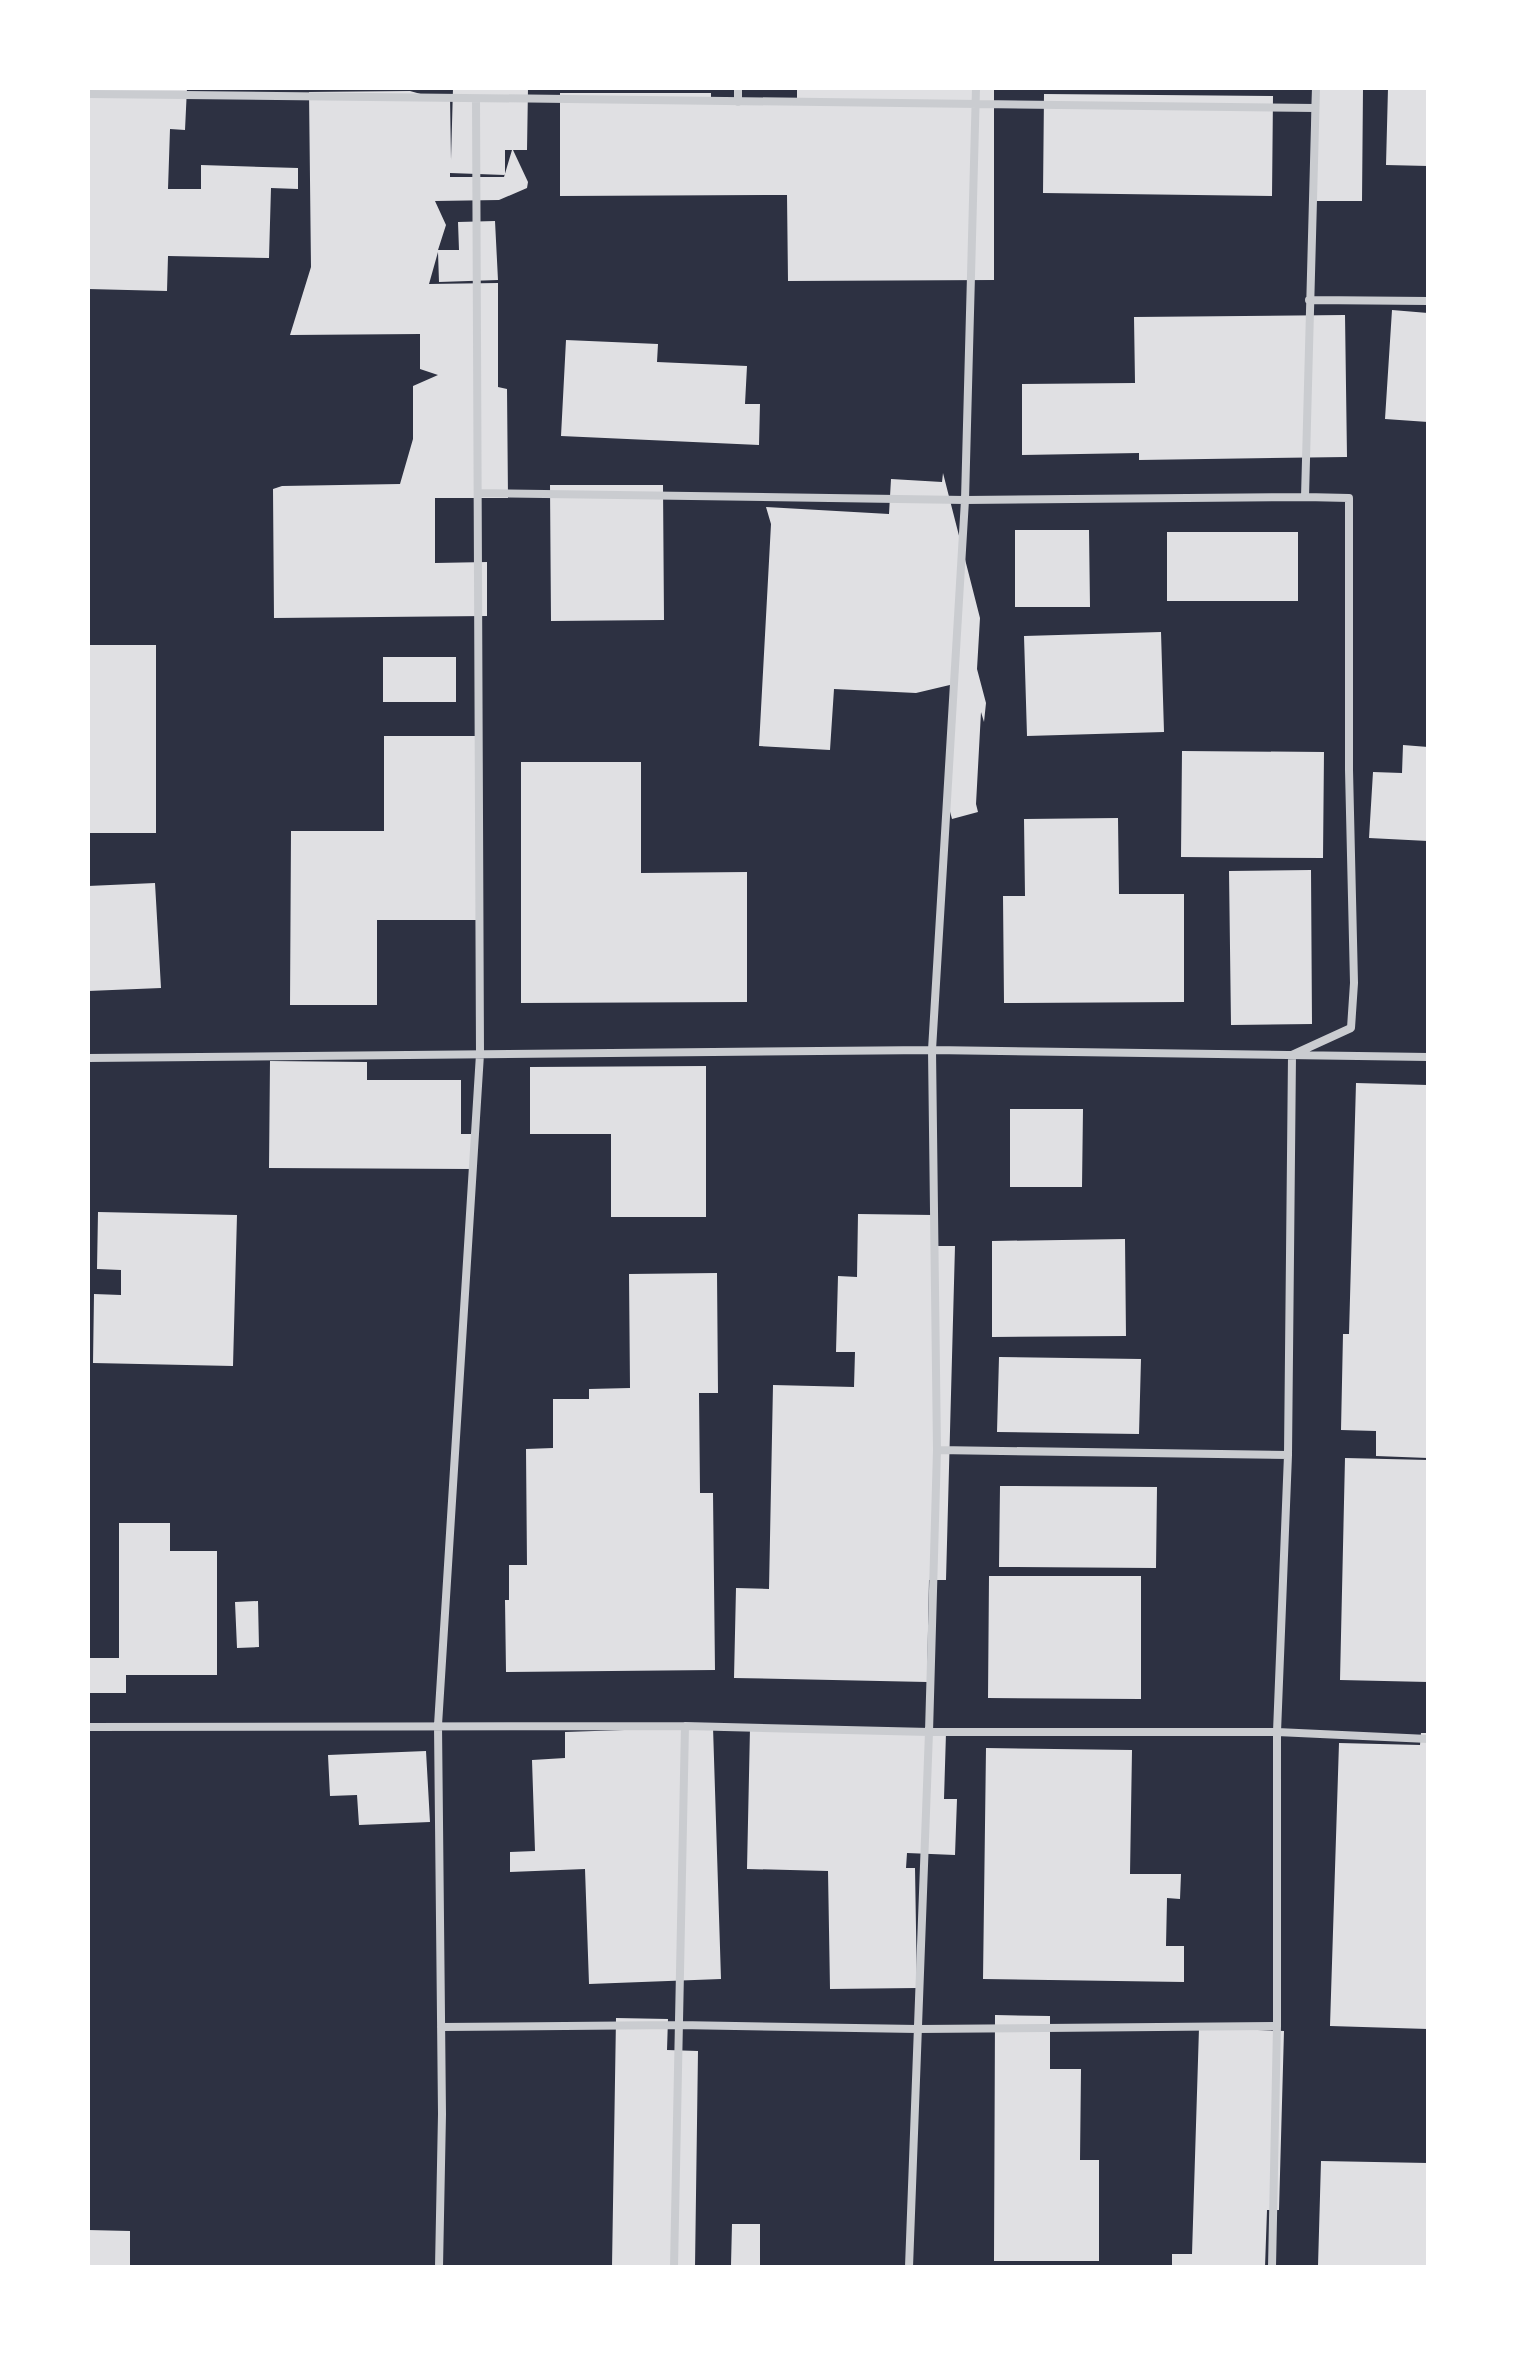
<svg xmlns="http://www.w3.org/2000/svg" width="1516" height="2355" font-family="'Roboto Condensed',sans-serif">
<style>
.building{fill:#e0e0e3;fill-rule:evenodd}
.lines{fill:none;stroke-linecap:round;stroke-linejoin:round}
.minor{stroke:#caccd0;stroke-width:8}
</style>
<rect width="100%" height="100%" fill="#2d3142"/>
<path class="building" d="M88,88H187L185,130L170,129L168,189H201V165L298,168V189L271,188L269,258L168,256L167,291L88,289Z
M453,88H528L527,150H513L528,182L527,188L499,200L435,201L446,225L438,250H459L458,222L495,221L498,280L439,282L438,252L429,284L498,283V387L507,389L508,498H435V563L487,562V616L274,618L273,489L282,486L400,484L413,439V386L438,375L420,369V334L290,335L311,267L309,92L410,91L442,100L450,97L451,160ZM505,150H512L504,177H450V173L505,175Z
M797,88H994V280L788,281L787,195L560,196V93H711V103H797Z
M1312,88H1363L1362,201H1311Z
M1388,88H1428V166L1386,165Z
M1044,94L1273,96L1272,196L1043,193Z
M1392,310L1428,313V422L1385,419Z
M1345,315L1347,457L1139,460V453L1022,455V384L1135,383L1134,317Z
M566,340L658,344L657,362L747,366L745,404H760L759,445L561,436Z
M943,473L980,618L977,669L986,703L984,722L981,712L976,804L978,812L952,819L947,800L954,684L916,693L834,689L830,750L759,746L771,524L766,507L889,514L891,479L942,482Z
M550,485H663L664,620L551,621Z
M1015,530H1089L1090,607H1015Z
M1167,532H1298V601H1167Z
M1161,632L1164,732L1027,736L1024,636Z
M88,645H156V833H88Z
M383,657H456V702H383Z
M384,736H479L478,920H377V1005H290L291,831H384Z
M1403,745L1428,747V841L1369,838L1373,772L1402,773Z
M1182,751L1324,752L1323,858L1181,857Z
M521,762H641V873L747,872V1002L521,1003Z
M1118,818L1119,894H1184V1002L1004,1003L1003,896H1025L1024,819Z
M1311,870L1312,1024L1231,1025L1229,871Z
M155,883L161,988L88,991V886Z
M270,1061L367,1062V1080H461V1134H472V1169L269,1168Z
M706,1066V1217H611V1134H530V1067Z
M1356,1083L1428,1085V1458L1376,1456V1431L1341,1430L1343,1334H1349Z
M1010,1109H1083L1082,1187H1010Z
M98,1212L237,1215L233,1366L93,1363L94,1294L121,1295V1270L97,1269Z
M858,1214L933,1215L932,1246H955L946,1580H929L927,1682L734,1678L736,1588L769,1589L773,1385L854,1387L855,1352H836L838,1276L857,1277Z
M1125,1239L1126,1336L992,1337V1241Z
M717,1273L718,1393H699L700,1493H713L715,1670L506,1672L505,1600H509V1565H527L526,1449L553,1448V1399H589V1389L630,1388L629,1274Z
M999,1357L1141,1359L1139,1434L997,1432Z
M1345,1458L1428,1460V1682L1340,1680Z
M1000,1486L1157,1487L1156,1568L999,1567Z
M119,1523H170V1551H217V1675H126V1693H88V1658H119Z
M989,1576H1141V1699L988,1698Z
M258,1601L259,1647L237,1648L235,1602Z
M713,1727L721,1979L589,1984L585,1869L510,1872V1852L535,1851L532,1760L565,1758V1732Z
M750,1728L946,1733L944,1799H957L955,1855L907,1853L906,1868H915L917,1988L830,1989L828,1871L747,1869Z
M1421,1733H1428V2029L1330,2026L1339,1743L1420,1745Z
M986,1748L1132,1750L1130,1874H1181L1180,1899L1167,1898L1166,1946H1184V1982L983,1979Z
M426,1751L430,1822L359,1825L357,1795L330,1796L328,1755Z
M995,2015L1050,2016V2069H1081L1080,2160H1099V2261H994Z
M616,2018L668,2019L667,2050L698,2051L695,2267H612Z
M1199,2028L1284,2031L1279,2210H1267L1265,2267H1172V2254H1192Z
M1321,2161L1428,2163V2267L1318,2266Z
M732,2224H760V2265H731Z
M88,2230L130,2231V2267H88Z"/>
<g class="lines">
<path class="minor" d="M88,94C497,99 906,101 1315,108
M738,102V88
M1309,300L1428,301
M478,493L965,500L1305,497
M88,1058L932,1050L1428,1057
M937,1450L1288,1455
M88,1727L685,1726L929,1732H1277L1428,1739
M441,2027L678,2025L917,2029L1277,2026
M439,2267L442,2114L438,1725L480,1054L476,99
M674,2267L685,1726
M909,2267L929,1732L937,1450L932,1050L965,500L976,88
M1272,2267L1277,2026V1732L1288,1455L1292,1055L1351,1028L1354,983L1349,770V498L1305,497L1316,88"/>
</g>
<rect width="1516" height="2355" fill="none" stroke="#ffffff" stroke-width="180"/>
</svg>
